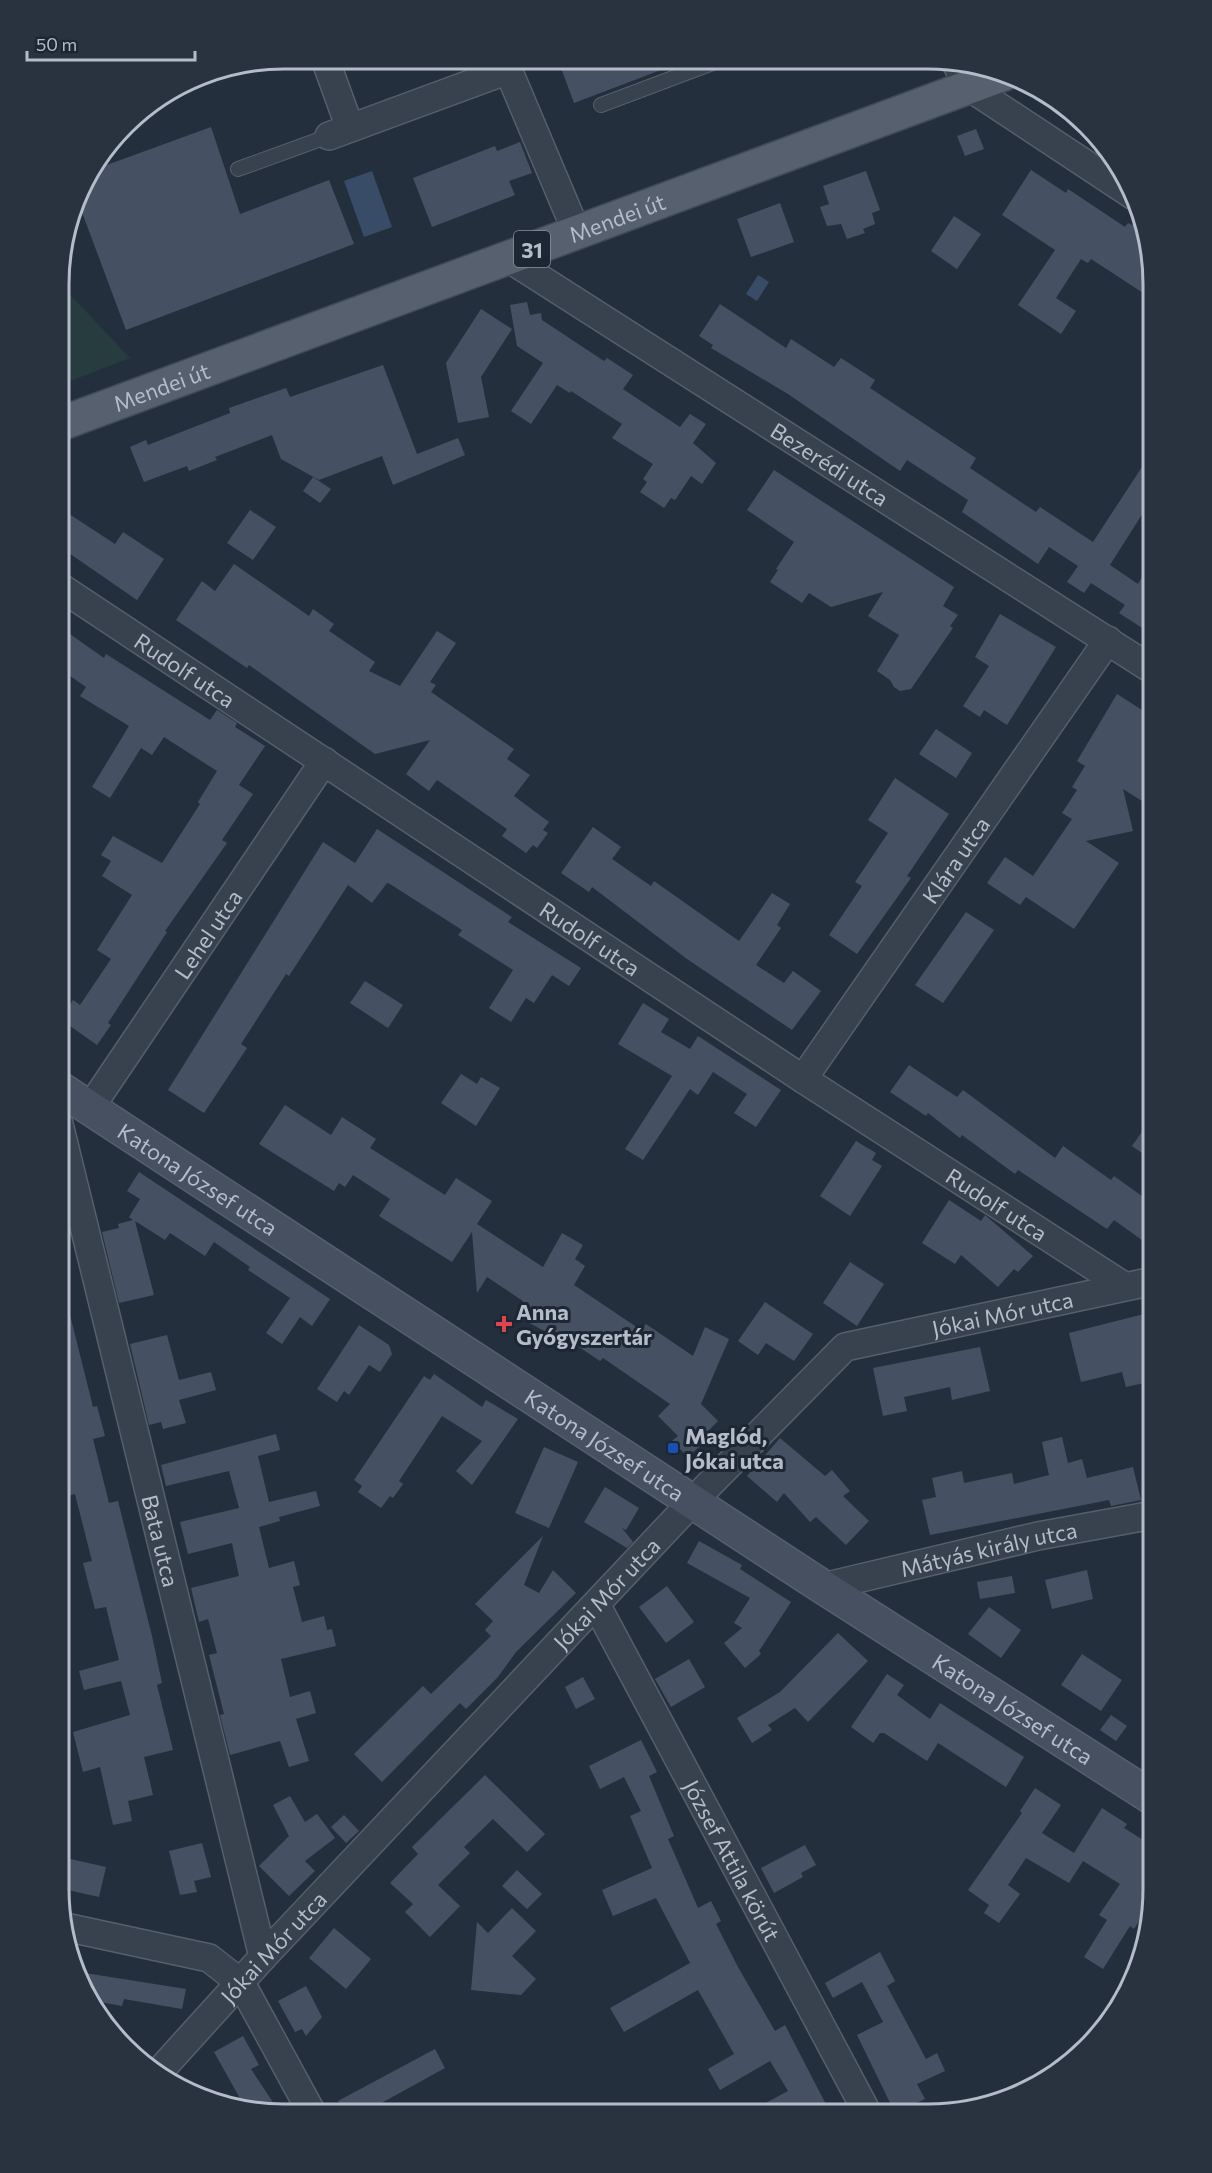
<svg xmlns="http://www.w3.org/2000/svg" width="1212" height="2173" font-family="Commissioner,sans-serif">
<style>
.green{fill:#263c3f}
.water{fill:#394c67}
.building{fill:#455162}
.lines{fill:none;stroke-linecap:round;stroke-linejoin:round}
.service-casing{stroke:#565f6c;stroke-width:16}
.minor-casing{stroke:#565f6c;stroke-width:30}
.secondary-casing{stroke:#565f6c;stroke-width:36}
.primary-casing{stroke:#414a57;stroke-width:36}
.service{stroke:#38414e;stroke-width:14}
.minor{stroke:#38414e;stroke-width:27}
.secondary{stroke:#465061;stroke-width:33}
.primary{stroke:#56606e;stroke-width:33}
.health-dot{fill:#e0444e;stroke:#1d2633;stroke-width:2}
.transit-dot{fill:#1a4fb4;stroke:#1d2633;stroke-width:2}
.labels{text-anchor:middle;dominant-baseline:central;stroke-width:6;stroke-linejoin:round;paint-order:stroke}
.shield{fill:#1d2633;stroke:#878f9c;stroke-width:1.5}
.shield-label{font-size:21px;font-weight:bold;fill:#b4bcc9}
.street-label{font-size:22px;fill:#b4bcc9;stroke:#1d2633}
.poi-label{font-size:22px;font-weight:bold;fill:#b4bcc9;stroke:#1d2633;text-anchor:start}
.rim{fill:none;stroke:#b4bcc9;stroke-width:3}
</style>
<rect width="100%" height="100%" fill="#242f3e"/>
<path class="green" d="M60,284L130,358L60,385Z"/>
<path class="water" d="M372,171L392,227L364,237L344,181Z
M758,275L769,282L757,301L746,294Z"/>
<path class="building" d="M558,60L682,61V62L574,103Z
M211,127L240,214L329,180L354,244L126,330L77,199L82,184L93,170Z
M976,129L984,149L965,156L957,136Z
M520,142L532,173L509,181L515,195L432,227L413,178L495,146L497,151Z
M1031,170L1066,193L1068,189L1125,227L1128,223L1132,225L1141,211L1154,284V300L1091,259L1088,263L1081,259L1056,298L1076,311L1061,334L1018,305L1055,250L1002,215Z
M866,171L880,210L872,213L875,224L863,229L865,233L847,239L841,224L827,226L820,207L829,204L823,186Z
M780,203L794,242L751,257L737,219Z
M954,216L981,234L957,269L931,251Z
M527,302L530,315L541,313L542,320L604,361L607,358L633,375L623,389L680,427L690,414L706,424L693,443L716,463L702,484L691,476L675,500L671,498L664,508L640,492L647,482L643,479L653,464L612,438L622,424L571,391L570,393L557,385L531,424L511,411L543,363L517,346L510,305Z
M720,304L786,348L791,339L834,367L841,358L875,380L870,388L976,458L970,468L1036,512L1040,507L1093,542L1153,450V497L1110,565L1138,584L1142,577L1153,584V635L1119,613L1125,605L1091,583L1084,593L1067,582L1078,566L1049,547L1038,564L962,512L968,500L907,460L900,471L788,394L711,348L713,345L699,336Z
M481,309L512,329L481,377L489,417L458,423L446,363Z
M383,365L417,454L458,438L465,455L393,485L382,456L319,480L281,459L272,435L215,457L217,460L189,471L187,466L144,482L130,447L146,440L148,445L230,413L229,408L286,388L290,397Z
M774,470L954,587L943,606L958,615L950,626L953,628L911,689L900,691L894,687L890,680L877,671L899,635L868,616L883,592L831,607L809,593L802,603L770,582L778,570L776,569L794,542L747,510Z
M313,477L331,489L320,503L303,491Z
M60,508L115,544L123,532L164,559L137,600L60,547Z
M250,510L276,527L253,560L227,543Z
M234,564L309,616L313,609L334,624L329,631L375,662L369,671L400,686L437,631L456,643L430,682L436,685L431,692L514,749L507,759L530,775L514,796L549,822L543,830L548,833L537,848L533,845L526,853L502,836L507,829L437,780L429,791L406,774L430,740L375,754L249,665L247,668L176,620L202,581L215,591Z
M1000,614L1056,647L1007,725L984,710L980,717L963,706L989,666L975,657Z
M60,627L104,658L106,654L210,720L217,710L237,723L235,727L265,746L239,785L253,794L222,840L227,843L165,931L167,932L108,1023L111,1025L97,1045L60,1019L73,1000L80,1005L111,959L97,950L132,895L102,876L111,861L101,855L113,836L162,863L200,804L198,802L217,771L164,737L152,755L141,748L110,798L92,787L129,726L80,696L86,687L60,669Z
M1117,694L1153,717V808L1123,789L1133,831L1086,841L1119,863L1074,929L1026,897L1020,905L987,883L1005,857L1033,876L1072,819L1062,813L1077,790L1072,787L1085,766L1077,761Z
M936,729L972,753L956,778L919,754Z
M895,778L949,814L907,876L911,878L857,954L829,935L862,886L855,882L888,833L868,820Z
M593,827L621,847L612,859L651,886L654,881L739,941L772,893L790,904L777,925L781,928L756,965L784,983L793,971L821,991L792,1030L687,959L592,887L589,892L561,873Z
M377,829L512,917L508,922L581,968L569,986L552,975L534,1003L526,998L511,1022L489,1008L513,970L458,935L462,930L390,884L387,883L372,903L348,885L289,976L286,974L241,1044L247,1048L204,1113L168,1090L323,842L355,863Z
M966,912L994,930L943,1003L915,985Z
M365,981L403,1005L388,1028L350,1003Z
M643,1003L669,1019L661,1032L690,1049L698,1036L781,1090L756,1127L734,1113L747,1094L713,1072L698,1095L690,1089L643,1160L625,1149L672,1076L618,1044Z
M909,1065L957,1097L963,1090L1055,1158L1063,1146L1111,1180L1114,1176L1153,1204V1248L1114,1220L1107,1229L1018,1170L1015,1174L962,1135L960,1138L928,1113L926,1116L890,1092Z
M461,1074L477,1084L481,1077L500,1088L476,1126L441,1103Z
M285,1105L331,1135L342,1117L376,1139L370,1148L445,1195L456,1178L492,1201L477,1224L543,1267L562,1233L583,1245L575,1259L585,1266L574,1285L641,1330L646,1324L693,1356L705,1327L729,1339L701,1404L718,1421L707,1432L711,1436L688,1457L672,1441L678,1436L658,1416L670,1404L603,1358L600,1361L549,1327L546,1332L515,1315L523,1301L487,1277L477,1293L472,1232L452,1262L379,1216L390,1199L353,1175L345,1187L339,1183L334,1191L259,1144Z
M1153,1116V1161L1132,1146Z
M856,1141L876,1153L872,1160L882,1166L850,1216L820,1196Z
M139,1172L330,1299L312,1326L300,1317L282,1344L266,1333L290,1298L248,1270L250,1267L214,1242L205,1256L170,1233L165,1240L135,1221L154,1295L119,1303L102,1232L119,1228L118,1224L133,1220L129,1217L140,1199L127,1191Z
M949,1200L981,1221L985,1215L1033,1256L1018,1272L1014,1269L998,1287L961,1255L955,1264L922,1243Z
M850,1262L884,1284L857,1326L823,1303Z
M66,1299L93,1407L97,1406L105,1436L93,1439L109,1503L118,1501L152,1636L162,1683L157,1685L173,1750L144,1757L153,1795L128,1801L132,1821L113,1825L100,1767L83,1772L73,1732L130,1715L121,1681L84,1690L79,1671L119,1660L106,1607L95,1609L83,1563L92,1561L75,1494L59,1498V1300Z
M765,1302L813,1334L794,1361L766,1343L758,1355L738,1341Z
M1144,1314L1153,1352V1381L1126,1387L1122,1372L1081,1382L1069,1333Z
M359,1325L389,1345L392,1354L380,1372L369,1365L349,1395L344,1391L337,1402L317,1389Z
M167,1335L179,1380L211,1372L216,1390L179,1400L186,1423L163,1429L161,1422L149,1425L130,1344Z
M980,1347L990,1391L952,1400L950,1387L904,1397L907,1411L883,1416L873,1368Z
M434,1374L482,1407L486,1400L518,1419L472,1485L456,1471L482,1441L442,1416L399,1481L403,1484L393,1498L390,1496L381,1508L358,1492L362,1486L354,1480L424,1376L430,1380Z
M276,1434L280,1450L258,1456L269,1502L316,1491L320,1506L279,1517L280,1521L259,1527L269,1568L294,1561L300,1585L293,1587L302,1622L324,1616L327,1630L332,1629L336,1646L281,1659L290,1697L310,1691L316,1713L296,1719L309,1761L289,1767L280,1741L230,1755L220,1715L224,1714L209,1655L217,1653L208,1619L199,1622L191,1588L239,1576L232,1543L188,1554L180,1522L239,1508L229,1471L166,1486L161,1465Z
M1062,1437L1068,1463L1082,1459L1087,1478L1133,1467L1141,1500L1111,1506L1109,1500L930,1535L922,1500L936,1497L932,1478L962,1471L964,1483L1012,1473L1014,1484L1049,1475L1042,1442Z
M780,1438L825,1476L832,1470L850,1491L843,1496L869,1521L846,1545L816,1517L810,1522L784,1493L777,1502L747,1476Z
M544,1447L578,1462L549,1528L515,1513Z
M605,1487L639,1508L626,1530L622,1528L633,1542L627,1548L584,1522Z
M543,1536L524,1585L539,1593L553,1570L576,1593L516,1652L498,1677L466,1709L460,1703L382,1782L354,1754L423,1686L431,1694L491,1636L485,1630L493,1621L475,1604Z
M699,1541L742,1565L740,1569L791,1602L759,1651L761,1654L745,1668L724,1643L742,1628L734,1623L750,1598L687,1563Z
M1087,1570L1093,1599L1052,1609L1045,1580Z
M1012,1576L1015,1593L980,1599L977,1582Z
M667,1586L694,1622L666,1643L639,1607Z
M989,1607L1021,1630L1001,1658L968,1634Z
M838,1633L868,1661L808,1722L795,1708L768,1725L772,1730L752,1743L737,1718L780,1692Z
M1082,1654L1122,1680L1101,1711L1061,1685Z
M689,1659L705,1687L671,1707L655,1679Z
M887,1674L904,1685L897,1695L930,1719L940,1703L1024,1757L1006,1787L938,1743L927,1761L884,1733H880L873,1743L851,1727Z
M583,1677L595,1699L576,1709L565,1687Z
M1111,1715L1127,1726L1116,1741L1100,1730Z
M641,1740L657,1772L649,1776L674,1836L668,1839L698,1908L711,1901L721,1921L716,1924L738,1967L775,2031L785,2025L831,2114H745L788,2091L770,2061L720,2090L708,2069L734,2054L698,1990L624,2032L610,2008L690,1963L656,1898L613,1916L602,1890L652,1868L630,1816L641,1811L624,1777L600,1789L589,1766Z
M485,1775L545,1834L527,1852L493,1819L464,1847L470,1853L438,1885L460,1906L430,1937L405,1912L413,1904L390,1883L418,1854L412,1847Z
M1035,1788L1061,1805L1042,1833L1074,1853L1102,1808L1127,1824L1124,1828L1153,1846V1900L1134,1929L1130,1926L1103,1969L1084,1957L1107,1920L1099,1915L1120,1884L1083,1861L1069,1883L1026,1858L1008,1885L1020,1894L999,1923L984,1913L989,1905L968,1890L1022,1813L1020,1811Z
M290,1796L305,1822L317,1814L335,1838L305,1861L315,1871L289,1896L259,1866L289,1836L273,1805Z
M344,1815L359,1831L346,1843L331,1827Z
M202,1843L211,1877L194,1881L197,1892L180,1895L169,1851Z
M805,1845L816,1865L801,1873L803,1877L774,1893L761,1868Z
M66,1858L106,1867L99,1897L59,1888Z
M517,1870L542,1894L527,1909L502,1886Z
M512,1908L536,1931L512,1956L536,1979L521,1995L471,1990L477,1922L488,1933Z
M334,1928L371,1959L346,1989L309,1958Z
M880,1952L895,1981L887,1986L926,2059L937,2053L945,2071L917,2084L925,2099L895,2113L857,2035L883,2022L862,1982L833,1998L825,1983Z
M85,1973L186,1989L182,2009L124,1999L122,2006L89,2000L82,1986Z
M306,1986L322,2017L306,2036L302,2029L295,2032L278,2001Z
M243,2036L259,2065L251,2069L280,2113L247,2111L214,2052Z
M435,2049L445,2068L376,2106L380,2113H345L338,2101Z"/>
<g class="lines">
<defs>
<path id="service" d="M601,105L718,61
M238,169L329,136"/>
<g id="minor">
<path d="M325,59L350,128"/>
<path d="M504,60L577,233"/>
<path d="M956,63L969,87L1134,196"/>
<path d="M329,136L508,70"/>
<path id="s1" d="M508,258L1153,670"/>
<path id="s2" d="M60,587L803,1079L1124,1286"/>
<path id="s3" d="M803,1079L1108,640"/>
<path id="s4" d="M90,1108L324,761"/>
<path id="s5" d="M59,1124L263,1957"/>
<path id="s6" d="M823,1587L1038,1536L1153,1515"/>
<path id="s7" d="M597,1606L868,2114"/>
<path d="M65,1927L209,1958L241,1983L312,2113"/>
<path id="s8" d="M157,2074L263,1957L693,1501L845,1347L1153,1281"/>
</g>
<g id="secondary">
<path id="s9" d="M59,1088L823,1587L1153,1798"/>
</g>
<g id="primary">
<path id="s10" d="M60,424L1004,74"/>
</g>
</defs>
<use href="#service" class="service-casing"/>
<use href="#minor" class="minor-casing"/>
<use href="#secondary" class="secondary-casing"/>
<use href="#primary" class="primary-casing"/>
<use href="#service" class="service"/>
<use href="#minor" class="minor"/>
<use href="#secondary" class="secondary"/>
<use href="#primary" class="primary"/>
</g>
<path class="health-dot" d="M501 1315h6v6h6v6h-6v6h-6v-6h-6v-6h6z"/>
<rect class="transit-dot" x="667" y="1442" width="12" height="12" rx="3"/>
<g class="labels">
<rect class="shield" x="514" y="231" width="36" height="36" rx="4.5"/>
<g class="shield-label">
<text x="532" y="249">31</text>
</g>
<g class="street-label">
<text stroke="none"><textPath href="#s10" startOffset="594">Mendei út</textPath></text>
<text stroke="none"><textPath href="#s10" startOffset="108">Mendei út</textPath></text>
<text stroke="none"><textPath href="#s1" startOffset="382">Bezerédi utca</textPath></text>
<text stroke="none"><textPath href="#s2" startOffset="150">Rudolf utca</textPath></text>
<text stroke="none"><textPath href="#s3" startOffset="267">Klára utca</textPath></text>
<text stroke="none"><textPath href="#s4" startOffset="210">Lehel utca</textPath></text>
<text stroke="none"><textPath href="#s2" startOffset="636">Rudolf utca</textPath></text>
<text stroke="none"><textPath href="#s9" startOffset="166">Katona József utca</textPath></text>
<text stroke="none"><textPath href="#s2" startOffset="1122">Rudolf utca</textPath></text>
<text stroke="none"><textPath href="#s8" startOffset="1162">Jókai Mór utca</textPath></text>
<text stroke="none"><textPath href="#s9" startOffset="652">Katona József utca</textPath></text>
<text stroke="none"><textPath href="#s5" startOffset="429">Bata utca</textPath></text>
<text stroke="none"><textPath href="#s6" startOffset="170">Mátyás király utca</textPath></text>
<text stroke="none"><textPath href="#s8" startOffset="658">Jókai Mór utca</textPath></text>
<text stroke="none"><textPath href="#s9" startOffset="1138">Katona József utca</textPath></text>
<text stroke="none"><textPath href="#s7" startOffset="288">József Attila körút</textPath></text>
<text stroke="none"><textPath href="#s8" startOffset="172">Jókai Mór utca</textPath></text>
</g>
<g class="poi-label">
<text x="516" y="1311">Anna<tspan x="516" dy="25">Gyógyszertár</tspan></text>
<text x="685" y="1435">Maglód,<tspan x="685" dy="25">Jókai utca</tspan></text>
</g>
</g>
<path d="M0 0H1212V2173H0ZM284 69H928A215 215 0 0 1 1143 284V1889A215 215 0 0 1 928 2104H284A215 215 0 0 1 69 1889V284A215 215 0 0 1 284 69Z" fill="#29323f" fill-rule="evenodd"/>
<path class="rim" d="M284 69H928A215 215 0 0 1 1143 284V1889A215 215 0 0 1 928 2104H284A215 215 0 0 1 69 1889V284A215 215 0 0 1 284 69Z"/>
<path d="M27 51v9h168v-9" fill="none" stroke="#b4bcc9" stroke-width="3"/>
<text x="36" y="51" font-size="18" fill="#b4bcc9" stroke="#1d2633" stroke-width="4.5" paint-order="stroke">50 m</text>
</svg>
